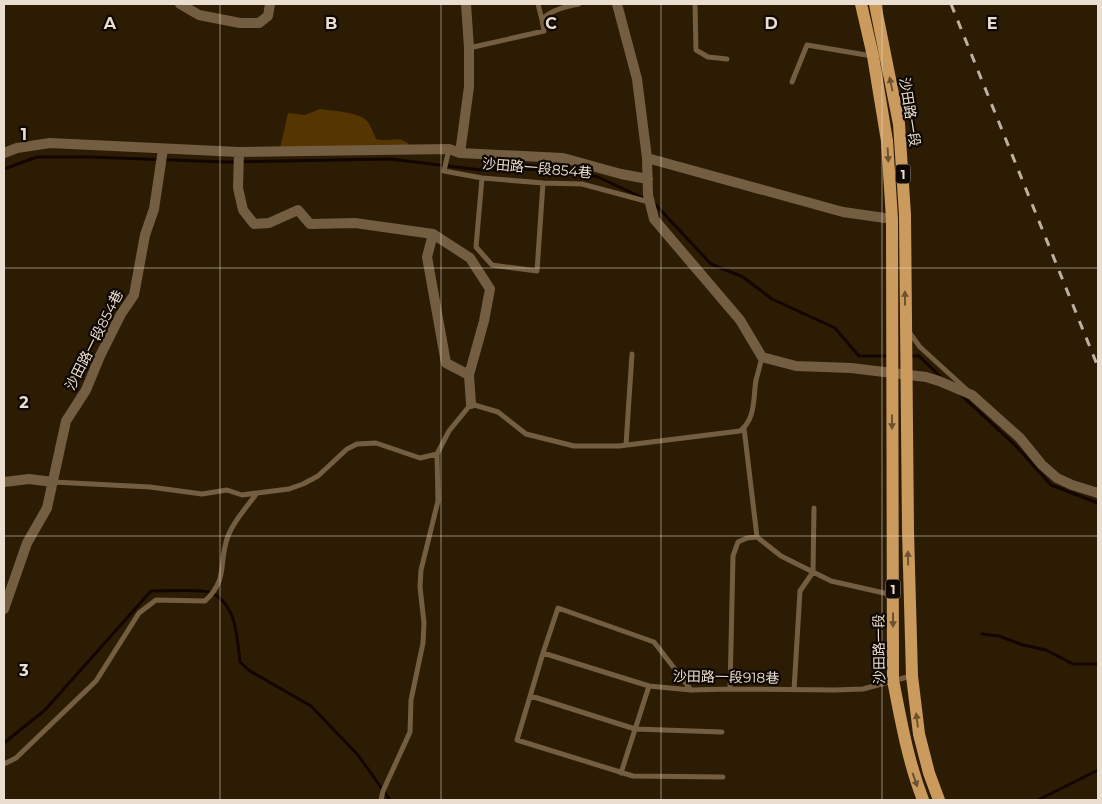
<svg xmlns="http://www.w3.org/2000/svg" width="1102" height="804" font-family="Montserrat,'Noto Sans TC',sans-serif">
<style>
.green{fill:#563600}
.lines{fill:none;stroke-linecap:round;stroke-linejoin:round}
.stream{stroke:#130500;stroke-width:3}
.lane{stroke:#745e41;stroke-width:5}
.street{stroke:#745e41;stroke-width:10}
.primary{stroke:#cb9b5e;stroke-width:12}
.rail{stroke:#bdb0a0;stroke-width:3;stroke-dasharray:9 9;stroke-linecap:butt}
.oneway{fill:#6d5230}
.grid{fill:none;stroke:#e9ded0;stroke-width:1;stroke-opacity:0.55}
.labels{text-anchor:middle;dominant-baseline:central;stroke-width:4.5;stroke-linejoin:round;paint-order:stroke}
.shield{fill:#0f0802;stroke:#a89e92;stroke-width:1}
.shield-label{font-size:12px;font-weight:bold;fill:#e9ded0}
.street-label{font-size:14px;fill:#e9ded0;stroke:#0f0802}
.grid-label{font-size:16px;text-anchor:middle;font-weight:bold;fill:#e9ded0;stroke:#0f0802;stroke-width:4.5;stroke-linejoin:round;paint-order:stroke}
</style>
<rect width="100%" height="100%" fill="#2c1c04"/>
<path class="green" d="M320,109C332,111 360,112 367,121C371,126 373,133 376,139C392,143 398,133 412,147L279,153L288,113L305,115Z"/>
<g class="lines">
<path class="stream" d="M4,169L37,157H90L225,162L390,159L481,170L553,169L598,177L645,199
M653,202L711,264L743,277L772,299L835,328L859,356H888
M909,356H919L942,378
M960,394L1015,445L1051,485L1098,503
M982,634L999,636L1023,645L1046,650L1073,664H1098
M4,743L45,710L151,591C162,591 200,589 209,592C237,602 237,638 240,662L250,671L311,706L358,755L390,800
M1038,800L1098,770"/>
<path class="lane" d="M538,4L542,20
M695,4L696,50L708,57L727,59
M469,48L544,31L542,20C550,10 567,6 579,4
M792,82L807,45L872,56
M449,149L444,171L482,178L543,183L582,184L649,202
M482,178L476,247L492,265L537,271L543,183
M909,332L920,347L966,389
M744,428L757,537L781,556L831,581L893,595
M626,445L632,354
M53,482L150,487L202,494L227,490L242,495L257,493
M543,653L649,686L691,690L730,689L835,690L863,689L911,676
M730,689L733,556L738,542L747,538L757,537
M691,690L654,642L558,608L543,653L517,740L633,776L723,777
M794,690L800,591L813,572L814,508
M531,696L635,729L722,732
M4,764L16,758L96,681L139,613L156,600L205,601C229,579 218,562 228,536C234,520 247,507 257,493L289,489L303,484L318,476L347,449L357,444L376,443L420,458L437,454
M621,773L649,686
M381,800L383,791L410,732L411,700L423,643L424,623L420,587L421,570L438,501L437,454L449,431L471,404L498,412L526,434L574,446H619L740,431C756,419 753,398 756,380C758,373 760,365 762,357"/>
<path class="street" d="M180,4L199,15L240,23H259L268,16L270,4
M617,4L637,79L647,158L648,195L654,219L740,320L762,357L796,366L851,368L926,377L939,381L972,395L1020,438L1042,465L1057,478L1072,485L1098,493
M239,152L238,188L243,210L254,224L269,223L298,210L310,224L355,223L433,234L470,258L490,289L484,321L469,375L471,404
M4,153L17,148L50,143L239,152L449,149L460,153L563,158L621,174L648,179
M460,153L469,87V48L466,4
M647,158L843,212L892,219
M433,234L427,257L446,363L469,375
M4,482L29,479L53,482
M4,609L27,543L47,508L66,421L86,390L100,356L121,314L134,295L145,235L154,209L163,149"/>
<path class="primary" d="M861,4L873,56L887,141L892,219L893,680C901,721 908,761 923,800
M875,4L899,124L905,215L908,531L912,676L919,734L929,773L939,800"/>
<path class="rail" d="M951,4L1098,367"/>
</g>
<defs><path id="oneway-solid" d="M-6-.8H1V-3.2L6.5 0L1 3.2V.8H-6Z" transform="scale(1.25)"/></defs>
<g class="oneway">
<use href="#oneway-solid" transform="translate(891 84) rotate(-102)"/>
<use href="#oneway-solid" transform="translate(888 155) rotate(87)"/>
<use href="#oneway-solid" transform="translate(905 298) rotate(-90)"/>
<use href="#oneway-solid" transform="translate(892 422) rotate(90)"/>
<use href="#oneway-solid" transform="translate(908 558) rotate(-91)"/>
<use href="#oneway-solid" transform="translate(893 620) rotate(90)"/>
<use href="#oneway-solid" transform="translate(917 720) rotate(-97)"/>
<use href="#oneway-solid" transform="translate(915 780) rotate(71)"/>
</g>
<path class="grid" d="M220,4V800M441,4V800M661,4V800M882,4V800M4,268H1098M4,536H1098"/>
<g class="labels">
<g class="shield">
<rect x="895.5" y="164.5" width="15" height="19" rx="4"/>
<rect x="885.5" y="579.5" width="15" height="19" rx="4"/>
</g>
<g class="shield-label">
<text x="903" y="174">1</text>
<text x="893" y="589">1</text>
</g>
<g class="street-label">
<text transform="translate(910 112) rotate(81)">沙田路一段</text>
<text transform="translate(537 168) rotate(5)">沙田路一段854巷</text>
<text transform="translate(94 340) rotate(-63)">沙田路一段854巷</text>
<text transform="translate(879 649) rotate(-91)">沙田路一段</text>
<text transform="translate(726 677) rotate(1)">沙田路一段918巷</text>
</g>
</g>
<g class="grid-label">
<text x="110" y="29">A</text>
<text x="331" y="29">B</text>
<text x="551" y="29">C</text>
<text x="771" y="29">D</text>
<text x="992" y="29">E</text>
<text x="24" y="140">1</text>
<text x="24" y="408">2</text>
<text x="24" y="676">3</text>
</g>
<rect width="1102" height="804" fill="none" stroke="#e9ded0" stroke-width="10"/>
</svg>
